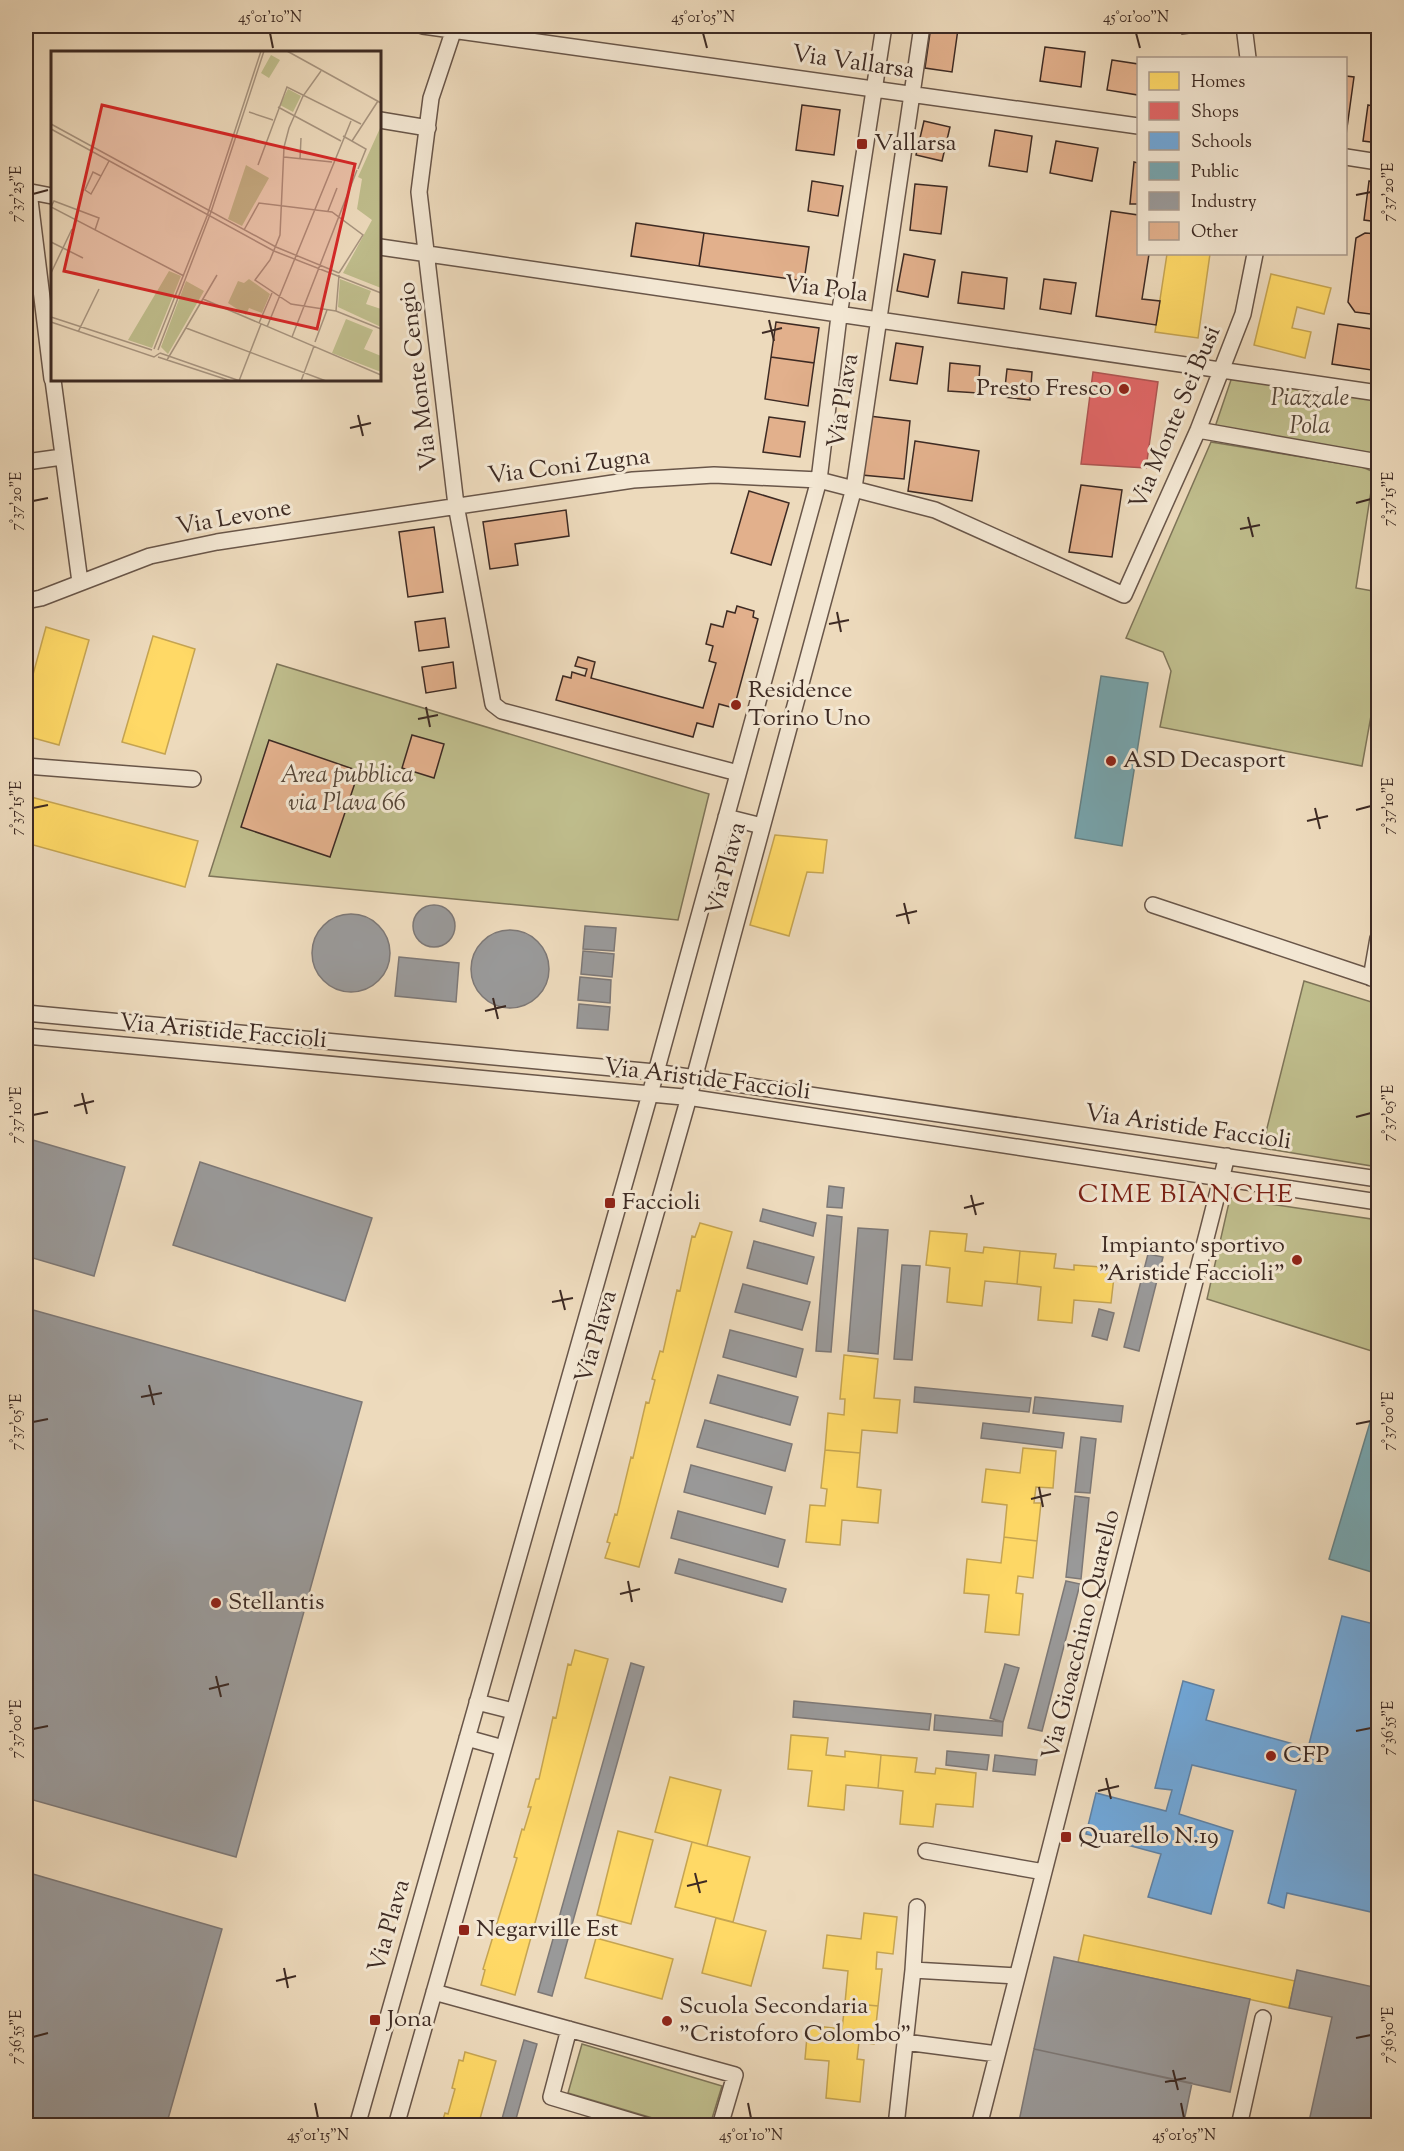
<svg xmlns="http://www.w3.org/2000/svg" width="1404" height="2151" font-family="'Sorts Mill Goudy',serif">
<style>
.green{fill:#bfbd8c;stroke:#7e7458;stroke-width:1.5}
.homes{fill:#ffd966;stroke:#c5a452;stroke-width:1.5}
.shops{fill:#e06666;stroke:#af5452;stroke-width:1.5}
.schools{fill:#6fa8dc;stroke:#6082a4;stroke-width:1.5}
.public{fill:#76a5af;stroke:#658085;stroke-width:1.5}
.industry{fill:#999;stroke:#7d7876;stroke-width:1.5}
.building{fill:#e2b08c;stroke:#3d2a23;stroke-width:1.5}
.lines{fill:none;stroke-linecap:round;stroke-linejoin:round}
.street-casing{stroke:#695649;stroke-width:18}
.street{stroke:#f3e7d3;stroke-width:15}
.ticks{fill:none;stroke:#3d2a23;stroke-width:2}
.poi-dot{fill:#8f2418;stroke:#f3e7d3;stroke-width:2}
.labels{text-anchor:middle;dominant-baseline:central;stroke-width:6;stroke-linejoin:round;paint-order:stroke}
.street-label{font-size:24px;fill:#3d2a23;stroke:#f3e7d3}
.poi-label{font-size:24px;fill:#3d2a23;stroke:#f3e7d3;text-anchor:start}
.park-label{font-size:24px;font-style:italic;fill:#574738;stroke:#f3e7d3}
.neighbourhood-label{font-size:26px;letter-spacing:1.5px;fill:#7a1f14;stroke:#f3e7d3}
.inset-road{fill:none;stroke:#a7947f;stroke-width:1.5}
.view{fill:#d62828;fill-opacity:0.15;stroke:#d62828;stroke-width:3}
.inset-edge{fill:none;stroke:#3d2a23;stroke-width:3}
.neatline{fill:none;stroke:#3d2a23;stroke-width:2}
.ticks-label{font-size:15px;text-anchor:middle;fill:#3d2a23}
</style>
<rect width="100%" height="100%" fill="#eddabc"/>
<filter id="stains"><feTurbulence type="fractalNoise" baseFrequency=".00333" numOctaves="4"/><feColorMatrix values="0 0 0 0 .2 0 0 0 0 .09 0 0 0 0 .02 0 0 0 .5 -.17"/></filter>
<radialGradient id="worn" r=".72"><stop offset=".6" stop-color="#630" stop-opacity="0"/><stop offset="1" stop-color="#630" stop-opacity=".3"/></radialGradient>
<path class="green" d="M1232,377L1378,395V454L1215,427Z
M1211,442L1362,467L1374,472L1356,588L1378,592V677L1362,766L1160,727L1171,671L1163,652L1126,638Z
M277,664L709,794L678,920L209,876Z
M1304,981L1378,1004V1167L1262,1148Z
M1230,1198L1378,1220V1353L1207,1299Z
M582,2044L722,2086L710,2125H676L568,2093Z"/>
<path class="homes" d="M1167,254H1210L1198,338L1155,332Z
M1271,274L1331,288L1324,314L1297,307L1292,328L1311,332L1305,358L1254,345Z
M46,627L89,640L59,745L26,736V700Z
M153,636L195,649L165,754L122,742Z
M31,797L198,841L185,887L26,843V815Z
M775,835L827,840L823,873L807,872L789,936L750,925Z
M700,1223L732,1232L639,1567L605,1558L610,1543L607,1542L615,1514L617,1515L631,1457L633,1458L646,1402L649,1403L655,1380L652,1379L660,1351L663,1352L677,1290L680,1291L692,1236L695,1237Z
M930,1231L967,1234L965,1251L983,1253L984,1247L1020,1251L1017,1284L985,1281L982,1306L947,1302L950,1268L926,1265Z
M1020,1251L1056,1254L1054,1268L1074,1270V1265L1115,1268L1111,1303L1074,1300L1072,1323L1038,1320L1041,1287L1017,1284Z
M844,1355L878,1359L874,1398L900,1400L897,1433L862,1430L860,1453L825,1450L828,1413L844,1415L845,1399H840Z
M1023,1448L1056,1451L1053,1488L1036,1487L1034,1503H1041L1037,1541L1004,1537L1007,1505L982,1502L986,1469L1020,1473Z
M825,1450L860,1453L857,1487L881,1490L878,1523L842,1520L840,1545L806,1542L810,1505L825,1506L827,1489L821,1488Z
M1004,1537L1037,1541L1033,1578L1018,1576L1016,1593L1023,1594L1019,1635L985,1632L989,1595L964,1593L967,1559L1001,1563Z
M575,1650L608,1659L515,1995L481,1985L485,1970L483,1969L517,1858L514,1857L522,1829L524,1830L531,1807H528L536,1779H539L553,1717L556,1718L568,1664L571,1665Z
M791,1735L828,1738L826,1755L845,1757V1751L881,1755L878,1788L846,1785L844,1810L808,1806L812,1771L788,1769Z
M881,1755L917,1758L915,1772L935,1774L936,1768L976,1773L973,1807L936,1804L933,1827L900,1824L903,1791L878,1788Z
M670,1777L721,1790L707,1846L655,1832Z
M618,1831L653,1840L631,1924L597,1915Z
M692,1842L750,1857L733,1922L675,1907Z
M864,1913L897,1917L893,1954L877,1952L876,1969H882L878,2006L845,2003L848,1971L823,1968L827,1935L861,1939Z
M716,1918L766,1931L751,1986L702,1973Z
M1084,1935L1295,1981L1289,2008L1078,1962Z
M596,1938L673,1959L662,1999L585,1978Z
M845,2003L878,2006L874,2044L859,2042L857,2059L864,2060L860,2102L826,2098L829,2061L805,2059L808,2025L842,2029Z
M465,2052L496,2061L478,2126H441L445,2113L448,2114L455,2089L452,2088L459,2060L463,2061Z"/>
<path class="shops" d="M1093,372L1158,382L1146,468L1081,464Z"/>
<path class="schools" d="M1342,1616L1378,1625V1880L1371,1912L1287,1893L1284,1908L1268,1903L1296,1790L1192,1765L1179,1814L1233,1831L1211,1914L1148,1897L1161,1854L1086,1834L1096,1793L1166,1811L1172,1790L1155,1788L1183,1681L1214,1690L1206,1720L1308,1748Z"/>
<path class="public" d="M1101,676L1148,683L1122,846L1075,838Z
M1378,1396V1574L1329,1559Z"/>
<path class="industry" d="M413 926a21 21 0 1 1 42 0a21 21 0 1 1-42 0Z
M312 953a39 39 0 1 1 78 0a39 39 0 1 1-78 0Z
M585,926L616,928L614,951L583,949Z
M471 969a39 39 0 1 1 78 0a39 39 0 1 1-78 0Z
M583,951L614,954L612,977L581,974Z
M399,957L459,963L456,1002L395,996Z
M580,977L611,980L610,1003L578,1000Z
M579,1004L610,1007L608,1030L577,1028Z
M26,1138L125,1167L94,1276L26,1256Z
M200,1162L372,1218L345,1301L173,1245Z
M829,1186L844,1188L842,1208L827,1207Z
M763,1209L816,1223L813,1236L760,1221Z
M827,1215L842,1217L831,1352L816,1351Z
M858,1228L888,1230L878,1354L848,1351Z
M754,1241L814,1257L807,1284L747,1268Z
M1148,1254L1163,1257L1139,1351L1124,1347Z
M902,1265L920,1266L912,1360L894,1359Z
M743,1284L810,1302L802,1330L735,1312Z
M26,1308L362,1402L236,1857L26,1798Z
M1099,1309L1114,1313L1107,1340L1092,1336Z
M730,1330L803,1349L796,1377L723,1357Z
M718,1375L798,1397L790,1425L710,1403Z
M915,1387L1031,1398L1029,1412L914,1402Z
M1035,1397L1123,1406L1121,1422L1033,1413Z
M705,1420L792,1444L785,1471L697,1447Z
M983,1423L1064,1433L1062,1448L981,1438Z
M1081,1437L1096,1439L1090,1493L1075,1492Z
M691,1465L772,1487L765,1514L684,1492Z
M1075,1496L1089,1498L1081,1579L1066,1577Z
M678,1511L785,1540L778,1567L671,1538Z
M679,1559L786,1589L782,1602L675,1573Z
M1066,1581L1080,1584L1042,1731L1028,1728Z
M631,1663L644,1667L552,1996L538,1992Z
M1005,1664L1019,1668L1003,1722L990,1718Z
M794,1701L931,1714L929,1730L793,1717Z
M935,1715L1003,1722L1002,1736L934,1730Z
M947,1751L989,1755L987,1770L946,1765Z
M995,1755L1037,1760L1035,1775L993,1771Z
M26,1872L222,1929L166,2126H26Z
M1054,1957L1250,1999L1230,2092L1034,2049Z
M1297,1970L1378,1988V2126H1308L1332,2017L1289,2008Z
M524,2040L537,2044L514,2126H500Z
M1034,2049L1192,2083L1183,2126H1018Z"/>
<path class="building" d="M931,26L958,29L952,72L925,68Z
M1000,26H1060V28Z
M1181,26H1211V31L1182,34Z
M1045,47L1085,52L1081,87L1040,81Z
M1112,60L1138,64V95L1107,90Z
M1346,76L1354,77L1346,135Z
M802,105L840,110L834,155L796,150Z
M1368,105L1378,107V143L1363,141Z
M924,121L950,127L942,161L916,155Z
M995,130L1032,136L1027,172L989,166Z
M1056,141L1098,148L1092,181L1050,173Z
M1134,162L1138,163V204H1130Z
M812,181L843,186L838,216L808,211Z
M1369,181L1378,182V222L1364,220Z
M915,184L947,187L941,234L910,230Z
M1111,211L1138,215V254H1149L1142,299L1160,301L1156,325L1096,316Z
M636,223L704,233L699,266L631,256Z
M704,233L809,247L804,281L699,266Z
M1365,233L1378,234V315L1355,312L1348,302L1356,238Z
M904,254L935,260L928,297L897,291Z
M962,272L1007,278L1004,309L958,303Z
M1044,279L1076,283L1071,314L1040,309Z
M776,322L819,328L814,363L771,357Z
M1338,324L1378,330V371L1332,364Z
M896,343L923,347L917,384L890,380Z
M771,357L814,363L808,406L765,399Z
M950,363L980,366L978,393L948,391Z
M1007,369L1032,372L1030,400L1004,397Z
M869,416L910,421L904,479L862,475Z
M769,417L805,422L800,457L763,452Z
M915,441L979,451L972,501L908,491Z
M1081,485L1122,490L1112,557L1069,552Z
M749,491L789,503L771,565L731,553Z
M566,510L569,536L515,544L518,565L490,569L483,522Z
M434,527L443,592L408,597L399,532Z
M737,606L754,611L753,617L758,619L734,708L719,704L713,727L697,723L693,737L556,700L563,676L571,678L572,672L585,676L587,669L575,666L578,657L595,662L591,678L703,708L716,663L709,661L713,646L706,644L711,624L723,627L727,611L735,613Z
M445,618L449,647L419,651L415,622Z
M453,662L456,688L426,693L422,667Z
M412,735L444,744L434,778L402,768Z
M269,740L359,771L330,857L241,827Z"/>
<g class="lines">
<defs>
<path id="street" d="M423,26L1138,126
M455,26L431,98L419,192L456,505L493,704L502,711L738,773
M1244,26L1248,58
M380,120L428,128
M1346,157L1378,162
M26,191L52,196
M29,192L52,379
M380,247L1378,393
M53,380L80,582
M1198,430L1378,462
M26,462L62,457
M26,601L41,598L150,556L217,542L633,480L714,475L819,480L935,510L1124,595L1198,430L1243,314L1255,254
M26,766L193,779
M726,817L762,826
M1153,905L1378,980
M1371,978L1378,938
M26,1013L655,1072L1378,1179
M26,1036L694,1098L1378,1202
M477,1702L513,1711
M467,1738L503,1748
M926,1851L1044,1872
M913,1970L917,1907
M434,1992L735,2075L720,2126
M569,2029L551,2097L648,2126
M905,2042L997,2054
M357,2126L650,1094L819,480L839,316L884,26
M396,2126L689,1097L854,488L922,26
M896,2126L913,1970L1017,1976
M979,2126L1227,1156
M1239,2126L1263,2018"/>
</defs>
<use href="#street" class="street-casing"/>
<use href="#street" class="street"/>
</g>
<path class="ticks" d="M270,33L273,48M703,33L707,48M1136,33L1140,48M33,194L48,190M1356,195L1371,192M769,320L774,341M762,333L782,328M358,415L363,436M350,428L371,423M33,501L48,498M1356,503L1371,499M1248,517L1253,537M1240,529L1260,525M837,612L841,632M829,624L849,620M426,707L430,727M418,719L438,715M33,808L48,805M1315,808L1320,829M1356,810L1371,806M1307,821L1328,816M904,903L909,924M896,916L917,911M493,998L498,1019M485,1011L506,1006M82,1093L87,1114M74,1106L94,1101M33,1115L48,1112M1356,1117L1371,1113M971,1195L976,1215M964,1208L984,1203M560,1290L565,1310M552,1302L573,1298M149,1385L154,1405M141,1397L162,1393M33,1422L48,1419M1356,1424L1371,1421M1039,1487L1043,1507M1031,1499L1051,1494M628,1581L632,1602M620,1594L640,1589M216,1676L221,1697M209,1689L229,1684M33,1729L48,1726M1356,1731L1371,1728M1106,1778L1111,1799M1098,1791L1119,1786M695,1873L700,1893M687,1886L707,1881M284,1968L288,1988M276,1981L296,1976M33,2037L48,2033M1356,2038L1371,2035M1173,2070L1178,2090M1165,2082L1186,2078M315,2103L318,2118M748,2103L751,2118M1181,2103L1184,2118"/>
<g class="poi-dot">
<rect x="856" y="138" width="12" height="12" rx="3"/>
<circle cx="1124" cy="389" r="6"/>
<circle cx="736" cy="705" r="6"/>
<circle cx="1111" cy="761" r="6"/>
<rect x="604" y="1197" width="12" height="12" rx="3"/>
<circle cx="1297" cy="1260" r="6"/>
<circle cx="216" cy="1603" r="6"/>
<circle cx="1271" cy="1756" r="6"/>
<rect x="1060" y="1831" width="12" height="12" rx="3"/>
<rect x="458" y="1924" width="12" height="12" rx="3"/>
<rect x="369" y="2014" width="12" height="12" rx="3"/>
<circle cx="667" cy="2021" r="6"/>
</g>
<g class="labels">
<g class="street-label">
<text transform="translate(853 63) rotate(8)">Via Vallarsa</text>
<text transform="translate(826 290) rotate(7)">Via Pola</text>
<text transform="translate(419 376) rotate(-97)">Via Monte Cengio</text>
<text transform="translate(844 401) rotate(-81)">Via Plava</text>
<text transform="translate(1176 418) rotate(-67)">Via Monte Sei Busi</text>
<text transform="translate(569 467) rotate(-7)">Via Coni Zugna</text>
<text transform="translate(234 518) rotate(-10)">Via Levone</text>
<text transform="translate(727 869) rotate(-75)">Via Plava</text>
<text transform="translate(223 1032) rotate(5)">Via Aristide Faccioli</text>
<text transform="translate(707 1080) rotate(7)">Via Aristide Faccioli</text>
<text transform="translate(1188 1128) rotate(8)">Via Aristide Faccioli</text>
<text transform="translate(597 1337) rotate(-74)">Via Plava</text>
<text transform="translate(1082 1635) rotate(-76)">Via Gioacchino Quarello</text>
<text transform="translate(390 1926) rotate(-74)">Via Plava</text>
</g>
<g class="poi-label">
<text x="874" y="144">Vallarsa</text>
<text x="1112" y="389" text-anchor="end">Presto Fresco</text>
<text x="748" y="691">Residence<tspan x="748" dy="28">Torino Uno</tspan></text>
<text x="1123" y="761">ASD Decasport</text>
<text x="622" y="1203">Faccioli</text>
<text x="1285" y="1246" text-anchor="end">Impianto sportivo<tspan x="1285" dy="28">"Aristide Faccioli"</tspan></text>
<text x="228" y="1603">Stellantis</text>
<text x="1283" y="1756">CFP</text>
<text x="1078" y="1837">Quarello N.19</text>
<text x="476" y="1930">Negarville Est</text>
<text x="679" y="2007">Scuola Secondaria<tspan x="679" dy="28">"Cristoforo Colombo"</tspan></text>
<text x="387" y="2020">Jona</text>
</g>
<g class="park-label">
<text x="1310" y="399">Piazzale<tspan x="1310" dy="28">Pola</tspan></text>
<text x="347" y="776">Area pubblica<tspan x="347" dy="28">via Plava 66</tspan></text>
</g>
<g class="neighbourhood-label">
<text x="1186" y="1195">CIME BIANCHE</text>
</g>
</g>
<g transform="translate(51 51)">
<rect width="330" height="330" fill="#eddabc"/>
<path d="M220,4L229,9L218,27L210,22ZM237,38L250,45L242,61L229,54ZM330,75V237L292,222L321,169L306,158L311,128L307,126ZM195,114L218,127L191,175L177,168ZM118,220L130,225L101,297L77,289ZM198,228L219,243L211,262L198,257L195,264L177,252L187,230L193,232ZM289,228L320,240L315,253L330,258V276L287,256ZM135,230L153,240L117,303L110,296ZM295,268L322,279L313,298L330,305V321L281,302Z" fill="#bfbd8c"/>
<path class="inset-road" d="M236,0L330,52M270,20L252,45L238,77L233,96L229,184L219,209L204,229L240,253L285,260L330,278M227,56L290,90M198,61L222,69M0,73L225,196L288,222M0,78L223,200L330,242M292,85L315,98L307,118M301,90L327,50M233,106L281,111M249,108L250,87M207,114L236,36L310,73M50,125L42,121L34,139L40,143L50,125L58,110M277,160L286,137M44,179L48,167L3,150L0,156L131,224L133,225M193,179L208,152L281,161L312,184L288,222M0,191L32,207M0,222L21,178M152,248L330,324M285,260L288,224M0,266L101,299M0,271L103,306L109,302M208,272L221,242M216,276L300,70M135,277L275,330M27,281L48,238M241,286L306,119M264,291L276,259M103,298L156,165L210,0M107,299L160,161L213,0M109,302L189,330M107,306L180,330M116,309L166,224M188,330L210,273M250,330L263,295"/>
<path class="view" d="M51,54L304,113L266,278L13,220Z"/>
<rect width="330" height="330" class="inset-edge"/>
</g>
<rect width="1404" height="2151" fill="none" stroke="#eddabc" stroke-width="66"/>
<rect x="1137" y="57" width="210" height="198" fill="#f3e7d3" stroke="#aa9b8d" stroke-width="1.5"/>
<rect x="1149" y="72" width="30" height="18" fill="#ffd966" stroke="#aa9b8d" stroke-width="1.5"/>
<text x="1191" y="87" font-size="18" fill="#3d2a23">Homes</text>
<rect x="1149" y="102" width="30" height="18" fill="#e06666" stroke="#aa9b8d" stroke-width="1.5"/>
<text x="1191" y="117" font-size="18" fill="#3d2a23">Shops</text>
<rect x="1149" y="132" width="30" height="18" fill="#6fa8dc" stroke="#aa9b8d" stroke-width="1.5"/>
<text x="1191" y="147" font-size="18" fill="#3d2a23">Schools</text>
<rect x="1149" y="162" width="30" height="18" fill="#76a5af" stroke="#aa9b8d" stroke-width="1.5"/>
<text x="1191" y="177" font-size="18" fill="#3d2a23">Public</text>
<rect x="1149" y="192" width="30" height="18" fill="#999999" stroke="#aa9b8d" stroke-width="1.5"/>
<text x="1191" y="207" font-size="18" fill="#3d2a23">Industry</text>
<rect x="1149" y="222" width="30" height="18" fill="#e2b08c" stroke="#aa9b8d" stroke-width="1.5"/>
<text x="1191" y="237" font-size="18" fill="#3d2a23">Other</text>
<rect x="33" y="33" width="1338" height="2085" class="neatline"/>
<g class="ticks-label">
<text x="270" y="22">45°01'10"N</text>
<text x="703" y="22">45°01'05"N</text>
<text x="1136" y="22">45°01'00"N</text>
<text transform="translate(1388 192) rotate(-90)" y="5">7°37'20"E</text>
<text transform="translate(16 194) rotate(-90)" y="5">7°37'25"E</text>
<text transform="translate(1388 499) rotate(-90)" y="5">7°37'15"E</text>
<text transform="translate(16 501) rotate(-90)" y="5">7°37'20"E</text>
<text transform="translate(1388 806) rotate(-90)" y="5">7°37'10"E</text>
<text transform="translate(16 808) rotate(-90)" y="5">7°37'15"E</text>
<text transform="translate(1388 1113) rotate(-90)" y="5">7°37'05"E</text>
<text transform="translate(16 1115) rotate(-90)" y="5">7°37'10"E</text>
<text transform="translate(1388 1421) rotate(-90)" y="5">7°37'00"E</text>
<text transform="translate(16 1422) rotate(-90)" y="5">7°37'05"E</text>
<text transform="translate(1388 1728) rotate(-90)" y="5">7°36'55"E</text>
<text transform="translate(16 1729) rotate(-90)" y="5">7°37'00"E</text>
<text transform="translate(1388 2035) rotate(-90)" y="5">7°36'50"E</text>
<text transform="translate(16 2037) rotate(-90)" y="5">7°36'55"E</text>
<text x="318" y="2140">45°01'15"N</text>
<text x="751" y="2140">45°01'10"N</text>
<text x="1184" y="2140">45°01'05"N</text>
</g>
<rect width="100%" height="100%" filter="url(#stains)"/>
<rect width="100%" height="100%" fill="url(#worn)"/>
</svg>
